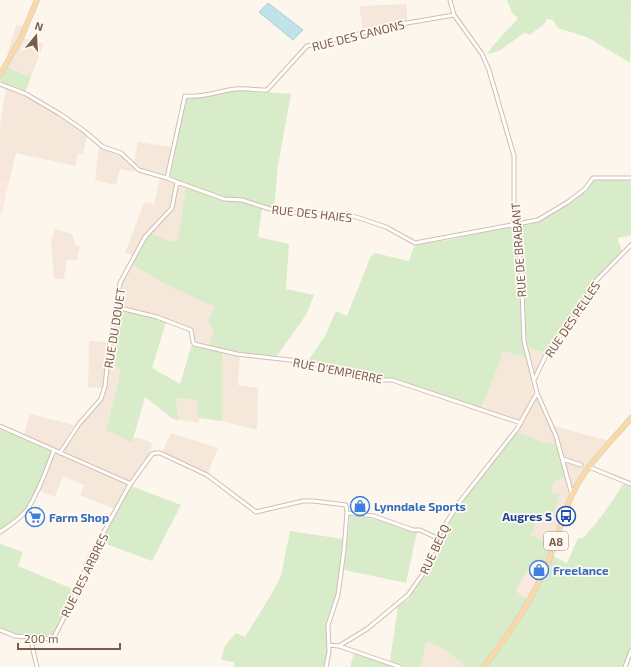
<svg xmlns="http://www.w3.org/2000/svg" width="631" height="667" font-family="'Exo 2',sans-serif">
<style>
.residential{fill:#f5e8da}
.commercial{fill:#fde8e0}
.green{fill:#d8ecc9}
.water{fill:#bfe3e8;stroke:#a5d3da}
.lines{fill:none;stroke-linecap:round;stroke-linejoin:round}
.street-casing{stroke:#d1beb0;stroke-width:5}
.primary-casing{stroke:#dad1cd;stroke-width:6}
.street{stroke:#fff;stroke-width:3}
.primary{stroke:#fbd9a5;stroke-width:4.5}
.labels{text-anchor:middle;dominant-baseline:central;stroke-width:3.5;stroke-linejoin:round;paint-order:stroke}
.shield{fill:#fffaf3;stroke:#a28b7f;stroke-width:1}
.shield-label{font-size:11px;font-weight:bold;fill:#7a5c4d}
.street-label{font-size:12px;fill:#7a5c4d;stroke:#fffaf3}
.shop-label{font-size:12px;font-weight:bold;fill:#366cbe;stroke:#fffaf3;text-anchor:start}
.transit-label{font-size:12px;font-weight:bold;fill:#164399;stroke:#fffaf3;text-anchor:end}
</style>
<rect width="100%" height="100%" fill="#fdf6ec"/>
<path class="residential" d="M407,4V22L363,32L359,6Z
M16,25L24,26L19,38L9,55H7Z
M23,38L44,44L31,77L7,67Z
M6,88L25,95L66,120L87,136L83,155L78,154L75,166L16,153L9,182L0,180V126Z
M138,142L172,147L166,174L142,168L134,163Z
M99,146L103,149L121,154L136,171L134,172L120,169L116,185L95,180Z
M160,177L174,183L175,186L170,207L144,237L133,256L125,253L143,205L144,204L145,202L154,204Z
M178,185L186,187L177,242L167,240L151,233L173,208Z
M55,229L72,234L75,245L80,246L77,261L67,259L64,279H56L54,278L51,242Z
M132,265L171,287L215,307L208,320L213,331L208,345L194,341L192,329L146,312L118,305L122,283Z
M89,341L108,342L106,364L119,367L120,373L106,430L132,443L134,438H140L152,443L150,454L142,468L130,481L63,451L75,432L102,399L105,389L88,387Z
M528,348L547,353L537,373H535Z
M503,351L527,358L534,384L532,399L520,421L481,408L496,372Z
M222,352L240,356L238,385L258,388L257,430L222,421Z
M535,397L537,398L545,414L554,435L557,444L543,442L517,432Z
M177,398L198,400L199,423L179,420L176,401Z
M30,414L74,425L59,450L24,435Z
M554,426L609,441L574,489H572L558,436Z
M171,433L218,448L208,473L162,452Z
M57,453L128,485L115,509L80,495L84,485L63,476L55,497L39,491L53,458Z
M566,477L569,499L553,545L531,535L540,515L551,519L559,494L551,492L554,481Z
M426,642L438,644L443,647L466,667H421Z"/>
<path class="commercial" d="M0,180L9,182L1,215H0Z
M533,560L545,566L528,600L516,591Z"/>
<path class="green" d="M507,0H631L630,63L589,38L558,28L553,20L547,19L544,24L530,35L524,33L499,51L487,54C496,41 508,30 518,18L512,13Z
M7,67L31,77L25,93L1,83L0,78Z
M238,90L291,94L278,166L274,208L241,198H227L220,196L179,182L170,176L186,99L206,97Z
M594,179H631V235L617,238L623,253L589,287L579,309L570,323L551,345L547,353L528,348L526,333L523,266L516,226L538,222L557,211L586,191Z
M186,187L228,201H242L262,208L258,237L289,244L286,289L314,295L306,315L276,357L225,350L208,346L213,331L208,320L215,307L171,287L132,265L147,237L151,233L167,240L177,242Z
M512,226L514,228L520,276L522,335L527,358L503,351L496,372L481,408L390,378H374L308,361L325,336L336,311L347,316L371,256L375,253L409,261L414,247L416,245L453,239Z
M118,309L139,314L166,322L152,368L180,384L192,344L222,352V421L198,418L197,400L177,398L176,401L179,420L173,419L145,397L132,443L106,430L120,373L119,367L109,365Z
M0,427L52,451C45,473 37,498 20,515C14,520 7,525 0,530Z
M517,432L543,442L557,444L566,477L554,481L551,492L560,494L552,519L540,515L531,535L553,545L545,566L533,561L516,591L528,600L481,667H466C451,654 445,646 426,642L421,667H405L390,661L398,606L408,600L427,572L439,538L463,500Z
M624,483L631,486V646L623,667H487C512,633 539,596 553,556L567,563L578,538H583C599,521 612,502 624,483Z
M131,486L181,505L152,561L101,542Z
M350,516L379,520L403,529L417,532L406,583L344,570Z
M290,531L343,539L337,595L326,622L328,649L324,667H234V662L221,660L225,646L236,633L245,637L271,595L281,576Z
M0,544L23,552L18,566L75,590V592L52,637L15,635L0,629Z
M354,653L397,667H350Z"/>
<path class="water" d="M268,3L303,30L293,40L259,12Z"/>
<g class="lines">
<defs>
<path id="street" d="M450,0L454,15L482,54L489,70L514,156V224L521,265L524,341L537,393L556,436L572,495
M0,84L26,94L60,114L83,130L103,147L121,153L139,170L167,178L177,182L224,199L242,200L270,209L306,214H347L386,227L415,243L538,220L568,202L585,189L593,178H631
M167,178L185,96C203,98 218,91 235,89C246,88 257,90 267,90L307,46L401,24L454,15
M116,307L157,317L191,330L193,342L194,344L237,354L307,362L373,380H392L521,423
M534,380L548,351L555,341L570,327L580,311L591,286L631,245
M0,426L131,484
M60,453L79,424L101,399L105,386L109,349L120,283L145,237L172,208L177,182
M563,459L581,465
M589,467L631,484
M347,513L374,516L413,530H420L437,538
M0,532C9,526 20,519 27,510C39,492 46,470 54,450
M0,630L15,636L53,639L81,584L86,566L89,559L129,486L152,454L156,453H160L207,475L256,512L303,501H313L346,505L347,513L344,550L338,595L328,625L329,652L326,667
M30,637L37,667
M329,645L339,646L400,667
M339,646L367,629L408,595L425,571L437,538L458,504L517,429L537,393
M625,667L631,651"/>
<path id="primary" d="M0,75L21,38L37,0
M484,667C506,637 530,604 545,569C556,546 561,519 572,495C585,466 611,442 631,418"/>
</defs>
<use href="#street" class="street-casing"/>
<use href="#primary" class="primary-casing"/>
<use href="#street" class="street"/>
<use href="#primary" class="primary"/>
</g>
<defs>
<symbol id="shop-ring" viewBox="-11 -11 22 22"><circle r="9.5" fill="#fffaf3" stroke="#3f7fe0" stroke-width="1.5"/><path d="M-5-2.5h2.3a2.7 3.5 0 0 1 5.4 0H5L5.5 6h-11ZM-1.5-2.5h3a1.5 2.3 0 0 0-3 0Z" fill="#3f7fe0"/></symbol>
<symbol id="bus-ring" viewBox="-11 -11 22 22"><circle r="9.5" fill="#fffaf3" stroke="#1a4fb4" stroke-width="1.5"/><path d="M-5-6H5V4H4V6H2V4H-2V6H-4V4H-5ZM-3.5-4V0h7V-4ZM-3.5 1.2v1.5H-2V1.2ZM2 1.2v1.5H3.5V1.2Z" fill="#1a4fb4"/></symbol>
<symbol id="supermarket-ring" viewBox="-11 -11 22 22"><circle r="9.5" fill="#fffaf3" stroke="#3f7fe0" stroke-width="1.5"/><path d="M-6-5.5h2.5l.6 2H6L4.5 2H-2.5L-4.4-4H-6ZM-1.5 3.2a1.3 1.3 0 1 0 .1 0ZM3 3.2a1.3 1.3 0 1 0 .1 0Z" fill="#3f7fe0"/></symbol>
</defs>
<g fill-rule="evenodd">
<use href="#shop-ring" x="349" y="495" width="22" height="22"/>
<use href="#bus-ring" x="555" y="505" width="22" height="22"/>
<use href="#supermarket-ring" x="24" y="506" width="22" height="22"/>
<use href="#shop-ring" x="528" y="559" width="22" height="22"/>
</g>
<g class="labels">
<rect class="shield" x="544" y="532" width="24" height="18" rx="3"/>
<g class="shield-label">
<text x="556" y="541">A8</text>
</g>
<g class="street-label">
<text transform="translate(358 35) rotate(-14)">RUE DES CANONS</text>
<text transform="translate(312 213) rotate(6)">RUE DES HAIES</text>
<text transform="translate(518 250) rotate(-94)">RUE DE BRABANT</text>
<text transform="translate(572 319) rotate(-56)">RUE DES PELLES</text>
<text transform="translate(114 328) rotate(-81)">RUE DU DOUET</text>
<text transform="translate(338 370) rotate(11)">RUE D'EMPIERRE</text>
<text transform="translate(434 549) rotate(-65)">RUE BECQ</text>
<text transform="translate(84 575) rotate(-64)">RUE DES ARBRES</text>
</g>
<g class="shop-label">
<text x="374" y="506">Lynndale Sports</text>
<text x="49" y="517">Farm Shop</text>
<text x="553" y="570">Freelance</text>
</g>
<g class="transit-label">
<text x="552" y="516">Augres S</text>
</g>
</g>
<g transform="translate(36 36) rotate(18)" stroke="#fffaf3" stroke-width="3" paint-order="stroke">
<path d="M0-3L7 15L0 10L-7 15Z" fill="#7a5c4d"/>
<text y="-6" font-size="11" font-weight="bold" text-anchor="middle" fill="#7a5c4d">N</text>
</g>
<path d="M18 643v6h102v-6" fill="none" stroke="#7a5c4d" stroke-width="2"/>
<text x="24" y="643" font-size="12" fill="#7a5c4d" stroke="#fffaf3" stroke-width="3" paint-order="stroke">200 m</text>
</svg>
